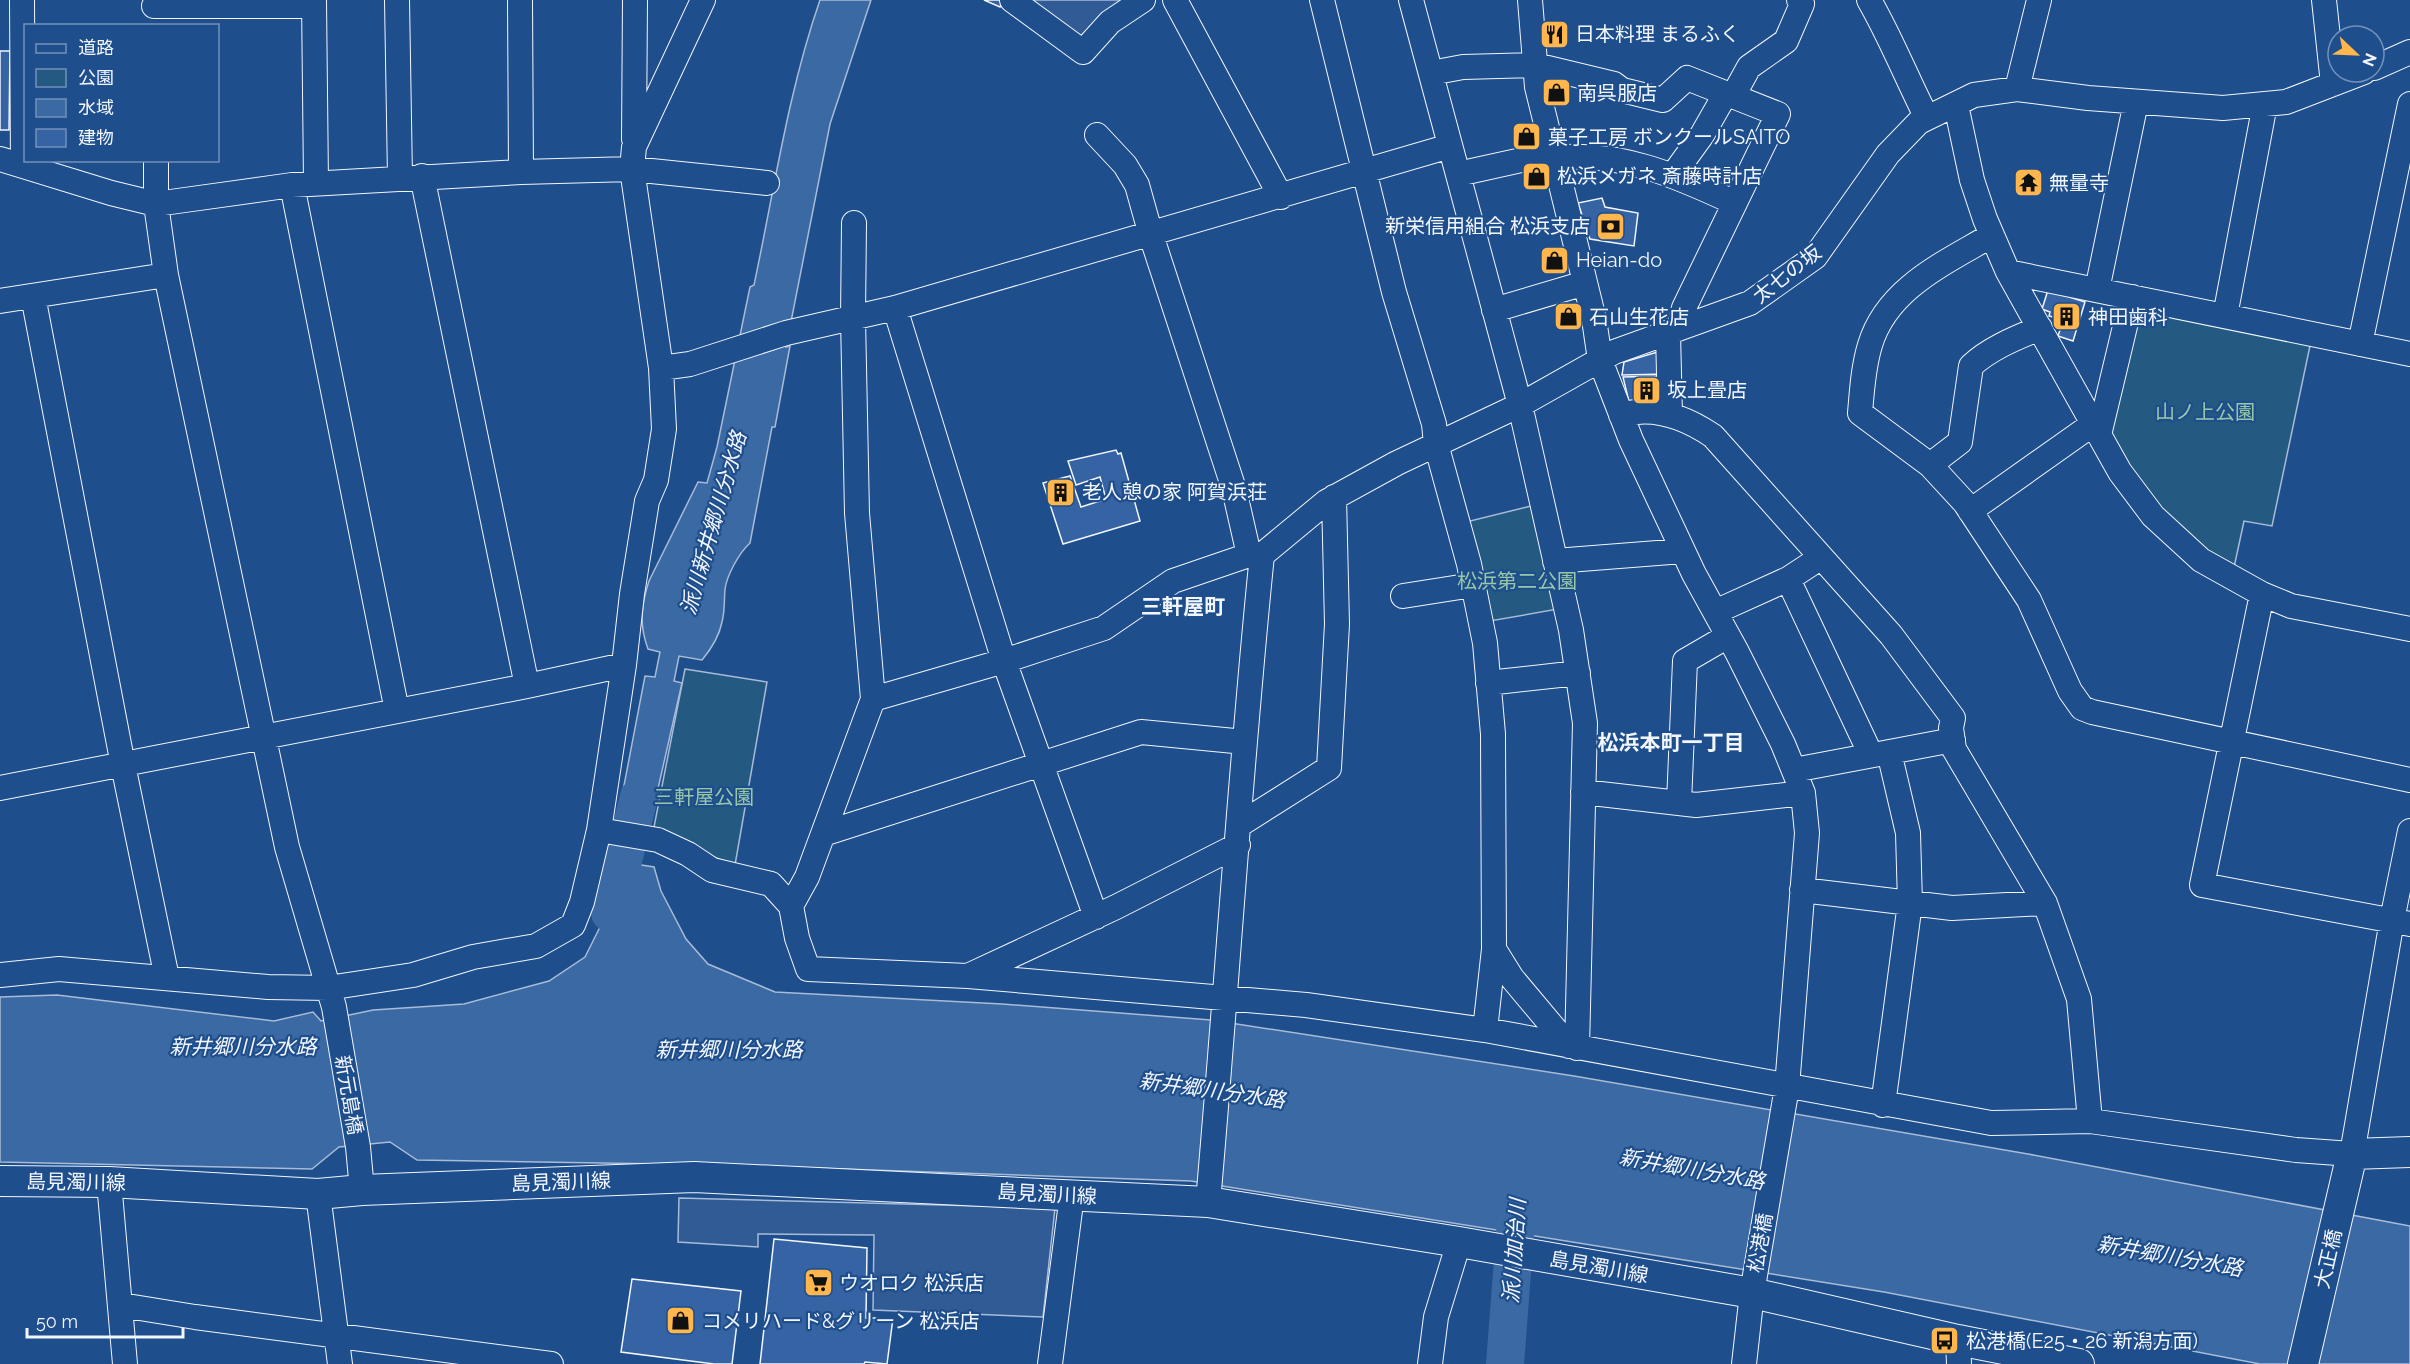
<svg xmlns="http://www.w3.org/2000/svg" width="2410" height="1364" font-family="Raleway,'Noto Sans JP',sans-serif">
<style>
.green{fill:#245a82;stroke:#a8bbd7;stroke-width:1.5}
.parking{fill:#305b95;stroke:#a8bbd7;stroke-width:1.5}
.water{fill:#3b69a3;stroke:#a8bbd7;stroke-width:1.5}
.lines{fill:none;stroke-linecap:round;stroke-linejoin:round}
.river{stroke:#3b69a3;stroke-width:38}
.building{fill:#3563a3;stroke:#f2f6ff;stroke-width:1.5}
.minor-casing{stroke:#f2f6ff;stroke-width:26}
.major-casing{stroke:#f2f6ff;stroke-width:32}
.minor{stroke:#1f4e8c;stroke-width:24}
.major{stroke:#1f4e8c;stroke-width:30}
.labels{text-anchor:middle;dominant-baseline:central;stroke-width:4.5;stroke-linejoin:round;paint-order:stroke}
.poi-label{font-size:20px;fill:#f2f6ff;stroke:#1f4e8c;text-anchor:start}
.street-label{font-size:20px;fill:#f2f6ff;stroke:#1f4e8c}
.park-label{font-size:20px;fill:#97c8a6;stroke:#1f4e8c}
.water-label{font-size:21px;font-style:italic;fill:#f2f6ff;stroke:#1f4e8c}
.neighbourhood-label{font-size:21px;font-weight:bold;fill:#f2f6ff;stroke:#1f4e8c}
</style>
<rect width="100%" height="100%" fill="#1f4e8c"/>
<path class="green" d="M2137,304L2311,341L2272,526L2244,521L2233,572L2155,506L2134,475L2109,431Z
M1531,506L1558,609L1490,621L1466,522Z
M685,669L767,682L735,865L714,857L654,827Z"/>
<path class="parking" d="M1017,0H1133L1083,47Z
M679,1198L1055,1208L1043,1317L873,1310L874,1235L758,1234V1247L678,1242Z"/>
<path class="water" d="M820,0H871L830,124L786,347L790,346L775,427H772L750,543C739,553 727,575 725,589C724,601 725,611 722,622C719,637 712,648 702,660L679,656L674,681L682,683L649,828L617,822L645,676L655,677L660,652L648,649C639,625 641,605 649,581L698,482L707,483L717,447L750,287L754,285C774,191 788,92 820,0Z
M615,861L654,867L661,891L686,939L708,964L775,992L1002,1004L1211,1020L1574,1076L2028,1154L2410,1226V1364H2260L1884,1292L1191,1181L726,1165L417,1160L390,1142L339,1147L312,1169L0,1162V997L57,995L274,1021L313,1012L321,1021L373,1010L464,1004L549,981L585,957L600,927Z"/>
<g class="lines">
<path class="river" d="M610,913L639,797
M1505,1364L1519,1182"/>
</g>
<path class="building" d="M984,0H1003L1000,7Z
M0,51H10L9,130H0Z
M1602,198L1605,207L1638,213L1634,246L1590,239L1578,203Z
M2048,290L2085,302L2073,341L2058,336L2061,327L2055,326L2057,318L2049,316L2050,312L2042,309Z
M1664,350L1666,374L1622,375L1624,362Z
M1665,376L1668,404L1629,402L1623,377Z
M1116,450L1118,454L1121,453L1140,521L1063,544L1043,483L1070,476L1081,507L1106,499L1100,477L1076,485L1068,461Z
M774,1239L867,1248L866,1318H893L887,1364L865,1362L864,1364H760Z
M632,1279L741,1291L732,1364H714L621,1352Z"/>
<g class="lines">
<defs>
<path id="minor" d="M22,0L23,166
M314,0L316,183
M397,0L400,178
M520,0L521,172
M1012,0L1083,52L1110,22L1143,0
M1175,0L1281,197
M1322,0L1394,292L1434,424L1436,444L1469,564L1485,643L1493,734L1494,949L1512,978L1569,1046
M1411,0L1520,405L1571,630L1585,723L1577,1048
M1530,0L1537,87L1594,319L1600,360L1631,440L1694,574L1737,652L1783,744L1803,793L1807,833L1787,1087L1752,1293L1744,1364
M1869,0C1891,38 1907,79 1927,118
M2324,0L2333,84
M154,6H314
M2374,68L2410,52
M1431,73L1463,67L1535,65L1614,84L1622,90L1663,100L1687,78L1778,114L1684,308L1678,329
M2017,89L2039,0
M1733,96L1749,67L1786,41L1802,4L1799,0
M1956,105L1972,180L1985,219L2008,272L2120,472L2153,516L2201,560L2262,594L2291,606L2410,629
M1097,135L1125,165L1137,185L1151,235L1234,489L1249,555
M634,139L635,0
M1554,158C1621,151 1675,175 1735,203
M0,159L111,193L156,204L292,185L521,172L632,169L767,183
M156,160V204L166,275L287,847L334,1007L358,1147L362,1190
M1458,174L1553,153
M1673,175L1702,135L1726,93
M422,176L527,686
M292,185L397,711
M854,223L853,318L857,513L873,699
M1992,235C1945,263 1887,288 1870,345C1863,368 1862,391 1860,413L1930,465L1965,503L2029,600L2070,691L2082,708L2092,712L2410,780
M2008,272L2410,354
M2097,290L2136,102
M33,296L123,765L167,978
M0,301L166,275
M895,308L1004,661L1096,917
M1494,310L1585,283
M2225,316L2265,104
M1668,333L1670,414
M2360,344L2410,104
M661,368L690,364L786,333L895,308L1450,146
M1621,415C1654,405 1685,417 1713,436L1891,635L1953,718L1951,728L1954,749L2045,903L2079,999L2090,1121
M2099,435L2132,297
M1930,465L1960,442L1971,366C1990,348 2016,338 2040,328
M1970,511L2093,424
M1555,561L1683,551
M1788,579L1871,755
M2262,594L2202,885L2410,924
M1403,596L1473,585
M1715,612L1788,579L1820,558
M1488,683L1578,673
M1794,770L1953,740
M0,788L527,686L624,665
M1583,792L1696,805L1803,793
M1679,803L1685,661L1728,636
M1239,825L1329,768L1337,624L1334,497
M599,830L658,840L688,854L712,870L771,884L791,906L797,938L808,969L968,976L1306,1005L1485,1030L1991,1123L2090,1121L2296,1150L2352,1154L2392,920L2410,831
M823,834L1141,732L1245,742
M1802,890L1952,908L2045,903
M791,906L807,877L873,699L1004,661L1104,628L1173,581L1249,555H1262
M0,975L59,969L268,987L328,988L413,975L473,957L536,946L573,925L582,902L599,830L624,665L632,594L647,501L656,480L664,429L661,368L632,169L634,147L703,0
M970,975L1116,907L1238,845
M1485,1030L1494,949
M1883,1105L1910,903L1908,833L1889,752
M109,1182L125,1364
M318,1194L340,1364
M1208,1202C1227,986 1240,770 1262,555L1326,502L1397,463L1520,405L1614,352L1750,303L1815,257L1888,154L1919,122L1974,95L2017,89L2088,98L2223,108L2286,102L2364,72
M121,1305L195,1317L551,1364
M1958,1340L1959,1364
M1050,1364L1072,1195
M1430,1364L1436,1317L1459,1242"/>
<path id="major" d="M0,1181L109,1182L318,1194L362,1190L694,1177L1208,1202L1459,1242L1752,1293L1958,1340L2079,1364
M2303,1364L2352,1154L2410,1152"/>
</defs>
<use href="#minor" class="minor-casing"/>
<use href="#major" class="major-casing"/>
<use href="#minor" class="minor"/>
<use href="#major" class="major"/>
</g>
<defs>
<symbol id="restaurant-square" viewBox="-11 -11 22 22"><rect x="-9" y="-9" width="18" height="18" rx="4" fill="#ffb74d" stroke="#1f4e8c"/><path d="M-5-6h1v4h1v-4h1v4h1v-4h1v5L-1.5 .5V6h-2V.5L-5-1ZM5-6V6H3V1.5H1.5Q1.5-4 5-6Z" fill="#111"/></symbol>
<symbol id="shop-square" viewBox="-11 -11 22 22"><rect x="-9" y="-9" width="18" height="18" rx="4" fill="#ffb74d" stroke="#1f4e8c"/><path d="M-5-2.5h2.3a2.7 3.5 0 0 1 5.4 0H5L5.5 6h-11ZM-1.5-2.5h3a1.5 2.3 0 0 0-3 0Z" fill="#111"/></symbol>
<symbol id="temple-square" viewBox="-11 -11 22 22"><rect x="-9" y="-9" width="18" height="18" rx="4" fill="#ffb74d" stroke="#1f4e8c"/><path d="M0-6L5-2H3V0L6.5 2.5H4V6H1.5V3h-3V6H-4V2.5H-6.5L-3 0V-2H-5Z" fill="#111"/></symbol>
<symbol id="bank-square" viewBox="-11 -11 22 22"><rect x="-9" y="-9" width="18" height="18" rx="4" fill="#ffb74d" stroke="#1f4e8c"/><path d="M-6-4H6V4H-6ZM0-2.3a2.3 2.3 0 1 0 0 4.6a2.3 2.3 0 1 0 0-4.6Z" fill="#111"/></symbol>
<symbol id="building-square" viewBox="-11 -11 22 22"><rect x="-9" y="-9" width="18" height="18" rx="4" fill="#ffb74d" stroke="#1f4e8c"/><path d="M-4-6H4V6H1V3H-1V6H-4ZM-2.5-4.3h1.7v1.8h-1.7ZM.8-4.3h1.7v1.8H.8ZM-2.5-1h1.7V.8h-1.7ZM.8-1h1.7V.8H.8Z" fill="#111"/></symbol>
<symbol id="supermarket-square" viewBox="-11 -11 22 22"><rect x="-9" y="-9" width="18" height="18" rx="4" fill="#ffb74d" stroke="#1f4e8c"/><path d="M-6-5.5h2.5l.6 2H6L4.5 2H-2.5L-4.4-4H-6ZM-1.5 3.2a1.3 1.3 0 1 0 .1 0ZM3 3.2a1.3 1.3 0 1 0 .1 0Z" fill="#111"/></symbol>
<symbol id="bus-square" viewBox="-11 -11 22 22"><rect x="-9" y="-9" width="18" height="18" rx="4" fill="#ffb74d" stroke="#1f4e8c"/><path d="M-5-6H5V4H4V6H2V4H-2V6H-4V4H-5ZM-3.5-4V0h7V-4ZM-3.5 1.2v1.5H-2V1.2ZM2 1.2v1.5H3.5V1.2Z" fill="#111"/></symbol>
</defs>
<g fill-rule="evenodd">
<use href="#restaurant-square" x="1538" y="18" width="33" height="33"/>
<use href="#shop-square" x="1540" y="76" width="33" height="33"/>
<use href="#shop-square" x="1510" y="120" width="33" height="33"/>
<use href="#shop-square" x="1520" y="160" width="33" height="33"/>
<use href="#temple-square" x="2012" y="166" width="33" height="33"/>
<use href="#bank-square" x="1594" y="210" width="33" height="33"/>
<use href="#shop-square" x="1538" y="244" width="33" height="33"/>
<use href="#shop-square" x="1552" y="300" width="33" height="33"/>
<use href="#building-square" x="2050" y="300" width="33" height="33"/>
<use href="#building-square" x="1630" y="374" width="33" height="33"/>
<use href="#building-square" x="1044" y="476" width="33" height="33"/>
<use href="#supermarket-square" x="802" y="1266" width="33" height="33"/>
<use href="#shop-square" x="664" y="1304" width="33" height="33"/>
<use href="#bus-square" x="1928" y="1324" width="33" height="33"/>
</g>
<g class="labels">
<g class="poi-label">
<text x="1575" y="34">日本料理 まるふく</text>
<text x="1577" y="93">南呉服店</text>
<text x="1548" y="137">菓子工房 ボンクールSAITO</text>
<text x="1557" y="176">松浜メガネ 斎藤時計店</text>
<text x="2049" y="183">無量寺</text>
<text x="1590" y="226" text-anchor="end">新栄信用組合 松浜支店</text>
<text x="1576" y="260">Heian-do</text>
<text x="1589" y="317">石山生花店</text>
<text x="2088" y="317">神田歯科</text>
<text x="1667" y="390">坂上畳店</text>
<text x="1082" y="492">老人憩の家 阿賀浜荘</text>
<text x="839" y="1283">ウオロク 松浜店</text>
<text x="702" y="1321">コメリハード&amp;グリーン 松浜店</text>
<text x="1966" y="1341">松港橋(E25・26 新潟方面)</text>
</g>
<g class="street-label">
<text transform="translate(1787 274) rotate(-38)">太七の坂</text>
<text transform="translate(349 1095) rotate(80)">新元島橋</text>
<text transform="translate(76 1182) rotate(1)">島見濁川線</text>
<text transform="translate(561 1182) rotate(-2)">島見濁川線</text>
<text transform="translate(1047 1194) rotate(3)">島見濁川線</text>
<text transform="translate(1760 1243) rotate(-80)">松港橋</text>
<text transform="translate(2328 1259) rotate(-77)">大正橋</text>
<text transform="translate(1599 1267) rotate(10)">島見濁川線</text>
</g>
<g class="park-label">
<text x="2205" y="412">山ノ上公園</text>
<text x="1517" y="581">松浜第二公園</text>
<text x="704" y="797">三軒屋公園</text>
</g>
<g class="water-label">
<text transform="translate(713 523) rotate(-74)">派川新井郷川分水路</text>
<text x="243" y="1046">新井郷川分水路</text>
<text x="729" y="1049">新井郷川分水路</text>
<text transform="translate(1212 1090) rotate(8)">新井郷川分水路</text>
<text transform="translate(1692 1169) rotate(10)">新井郷川分水路</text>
<text transform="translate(1514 1251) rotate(-86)">派川加治川</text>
<text transform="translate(2170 1256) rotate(10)">新井郷川分水路</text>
</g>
<g class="neighbourhood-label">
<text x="1183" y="606">三軒屋町</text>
<text x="1671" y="742">松浜本町一丁目</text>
</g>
</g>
<rect x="24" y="24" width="195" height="138" fill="#1f4e8c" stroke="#7391ba" stroke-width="1.5"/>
<rect x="36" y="44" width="30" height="9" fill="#1f4e8c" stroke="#7391ba" stroke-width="1.5"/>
<text x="78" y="54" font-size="18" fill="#f2f6ff">道路</text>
<rect x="36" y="69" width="30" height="18" fill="#245a82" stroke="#7391ba" stroke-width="1.5"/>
<text x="78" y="84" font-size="18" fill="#f2f6ff">公園</text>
<rect x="36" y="99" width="30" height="18" fill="#3b69a3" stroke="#7391ba" stroke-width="1.5"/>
<text x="78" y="114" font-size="18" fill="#f2f6ff">水域</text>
<rect x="36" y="129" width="30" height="18" fill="#3563a3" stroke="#7391ba" stroke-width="1.5"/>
<text x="78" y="144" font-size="18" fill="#f2f6ff">建物</text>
<g transform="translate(2356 54) rotate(113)"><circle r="28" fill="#1f4e8c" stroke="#7391ba" stroke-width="1.5"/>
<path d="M0-4.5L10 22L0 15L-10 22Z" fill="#ffb74d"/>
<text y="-9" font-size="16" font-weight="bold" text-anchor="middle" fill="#f2f6ff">N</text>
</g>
<path d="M27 1328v9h156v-9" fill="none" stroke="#f2f6ff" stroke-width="3"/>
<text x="36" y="1328" font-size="18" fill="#f2f6ff" stroke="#1f4e8c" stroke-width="4.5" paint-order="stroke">50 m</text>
</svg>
